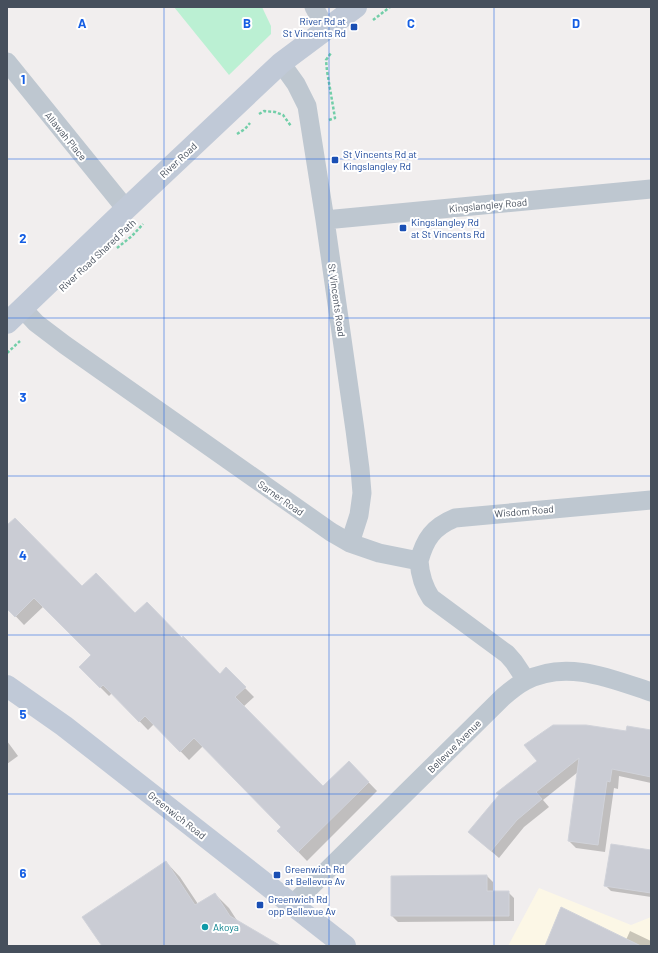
<svg xmlns="http://www.w3.org/2000/svg" width="658" height="953" font-family="Barlow,sans-serif">
<style>
.commercial{fill:#fcf7e6}
.green{fill:#bbf0d3}
.shadow{fill:#0003}
.building{fill:#caccd4;stroke:#d1d3da}
.lines{fill:none;stroke-linecap:round;stroke-linejoin:round}
.path{stroke:#72cea8;stroke-width:2.5;stroke-dasharray:3 2;stroke-linecap:butt}
.street{stroke:#bec7d0;stroke-width:19}
.secondary{stroke:#c0c9d7;stroke-width:22}
.grid{fill:none;stroke:#155ee3;stroke-width:1;stroke-opacity:0.55}
.transit-dot{fill:#1a4fb4;stroke:#fff;stroke-width:1.5}
.culture-dot{fill:#0f9aa8;stroke:#fff;stroke-width:1.5}
.labels{text-anchor:middle;dominant-baseline:central;stroke-width:4;stroke-linejoin:round;paint-order:stroke}
.transit-label{font-size:10px;fill:#164399;stroke:#fff;text-anchor:start}
.street-label{font-size:10px;fill:#464f5c;stroke:#fff}
.culture-label{font-size:10px;fill:#0d838f;stroke:#fff;text-anchor:start}
.grid-label{font-size:13px;text-anchor:middle;font-weight:bold;fill:#155ee3;stroke:#fff;stroke-width:4;stroke-linejoin:round;paint-order:stroke}
</style>
<rect width="100%" height="100%" fill="#f1eeee"/>
<path class="commercial" d="M539,888L631,925L651,917V946H508Z"/>
<path class="green" d="M174,7H262L271,26V34L229,75Z"/>
<path class="shadow" d="M7,526L82,588L182,639L220,675L226,669L254,697L243,707L323,787L349,762L377,791L307,861L278,831L283,827L203,746L189,760L154,724L148,730L112,693L109,696L80,667L92,656L44,606L24,625L7,607Z
M651,731V783L619,776L618,789L614,788L605,852L576,848L569,841L578,772L543,800L549,807L524,827L499,858L469,832L500,795L627,732Z
M7,741L18,756L7,764Z
M651,851V897L611,891L605,885Z
M166,862L180,877L198,904L215,894L229,908L238,922L274,946H105Z
M487,876L493,882V892H508L514,898V921L398,922L392,916Z
M630,931L651,941V946H546L626,940Z"/>
<path class="building" d="M15,518L82,586L96,573L135,613L147,602L182,638L183,636L220,674L226,667L246,687L235,697L323,786L349,761L369,782L298,852L277,831L281,827L194,738L180,752L145,716L139,722L103,685L100,688L79,667L91,655L34,598L15,617L7,609V525Z
M553,725H586L626,731L627,726L651,730V777L612,769L610,782L607,781L598,845L568,841L579,758L536,792L542,799L517,820L491,851L468,832L499,795L496,793L537,761L524,745Z
M611,844L651,850V893L604,886Z
M166,861L195,905L215,893L230,916L281,946H102L82,917Z
M487,875V891H509V916H391V876Z
M561,907L641,946H545Z"/>
<g class="lines">
<path class="path" d="M373,20L390,7
M259,114L264,111L275,112L283,115L291,126
M329,120L335,118L327,71L326,60L331,53
M237,134L245,129L250,123
M117,248L132,236L143,224
M7,353L20,341"/>
<path class="street" d="M314,7L326,29
M7,62L126,209
M281,63L296,84L307,106L325,220L355,430L360,469L362,493L359,515L350,543
M325,220L651,189
M22,308L36,323L65,345L331,532L350,543L379,553L419,561C420,575 423,586 431,598L507,654L514,662L526,680
M419,561C425,539 433,527 455,518L651,500
M292,905L503,697C510,691 517,685 525,681C566,659 612,679 651,692"/>
<path class="secondary" d="M7,323L126,209L281,63L356,7
M7,686L64,726L345,946"/>
</g>
<path class="grid" d="M164,7V946M329,7V946M494,7V946M7,159H651M7,318H651M7,476H651M7,635H651M7,794H651"/>
<g class="transit-dot">
<rect x="350" y="23" width="8" height="8" rx="2"/>
<rect x="331" y="156" width="8" height="8" rx="2"/>
<rect x="399" y="224" width="8" height="8" rx="2"/>
<rect x="273" y="871" width="8" height="8" rx="2"/>
<rect x="256" y="901" width="8" height="8" rx="2"/>
</g>
<circle class="culture-dot" cx="205" cy="927" r="4"/>
<g class="labels">
<g class="transit-label">
<text x="346" y="21" text-anchor="end">River Rd at<tspan x="346" dy="12">St Vincents Rd</tspan></text>
<text x="343" y="154">St Vincents Rd at<tspan x="343" dy="12">Kingslangley Rd</tspan></text>
<text x="411" y="222">Kingslangley Rd<tspan x="411" dy="12">at St Vincents Rd</tspan></text>
<text x="285" y="869">Greenwich Rd<tspan x="285" dy="12">at Bellevue Av</tspan></text>
<text x="268" y="899">Greenwich Rd<tspan x="268" dy="12">opp Bellevue Av</tspan></text>
</g>
<g class="street-label">
<text transform="translate(66 136) rotate(51)">Allawah Place</text>
<text transform="translate(178 160) rotate(-43)">River Road</text>
<text transform="translate(488 205) rotate(-5)">Kingslangley Road</text>
<text transform="translate(97 255) rotate(-43)">River Road Shared Path</text>
<text transform="translate(337 300) rotate(82)">St Vincents Road</text>
<text transform="translate(281 498) rotate(35)">Sarner Road</text>
<text transform="translate(524 511) rotate(-5)">Wisdom Road</text>
<text transform="translate(454 746) rotate(-45)">Bellevue Avenue</text>
<text transform="translate(177 815) rotate(38)">Greenwich Road</text>
</g>
<g class="culture-label">
<text x="213" y="927">Akoya</text>
</g>
</g>
<g class="grid-label">
<text x="82" y="28">A</text>
<text x="247" y="28">B</text>
<text x="411" y="28">C</text>
<text x="576" y="28">D</text>
<text x="23" y="84">1</text>
<text x="23" y="243">2</text>
<text x="23" y="402">3</text>
<text x="23" y="560">4</text>
<text x="23" y="719">5</text>
<text x="23" y="878">6</text>
</g>
<rect width="658" height="953" fill="none" stroke="#464f5c" stroke-width="16"/>
</svg>
